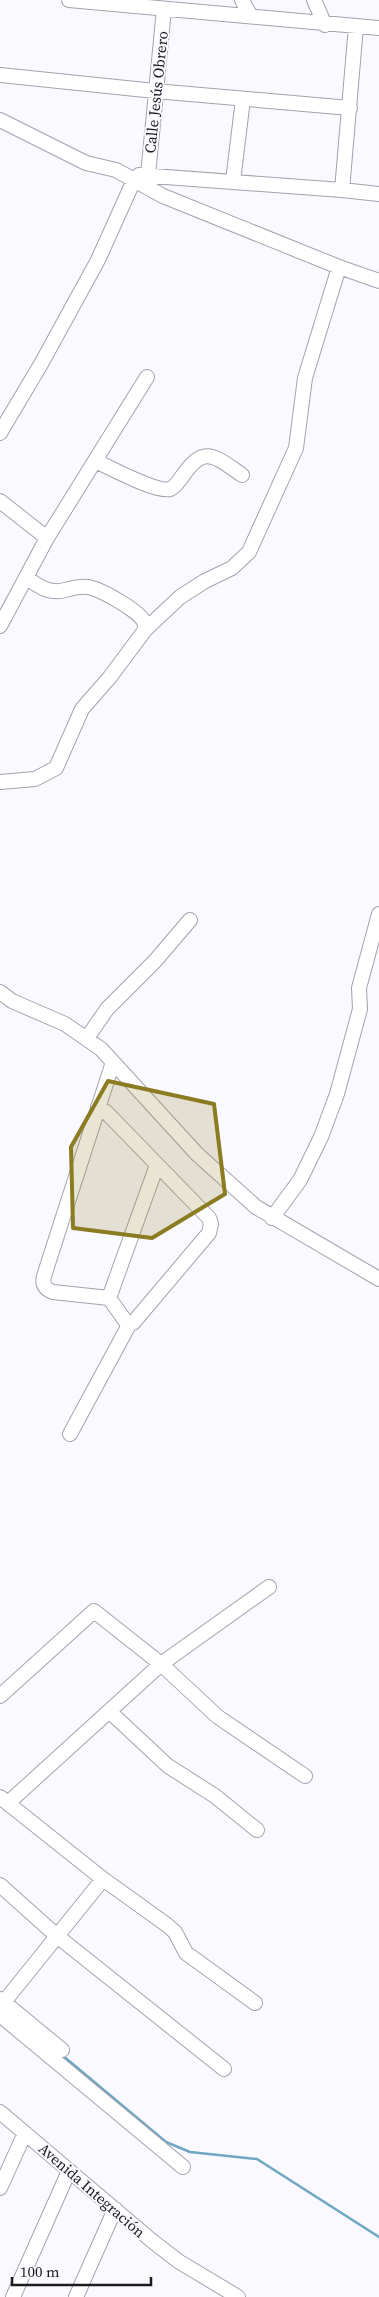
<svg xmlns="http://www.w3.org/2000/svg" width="379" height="2297" font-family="'Source Serif 4',serif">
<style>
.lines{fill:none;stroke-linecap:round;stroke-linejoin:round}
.stream{stroke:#6fa6c2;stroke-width:2.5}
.minor-casing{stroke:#a4a2ac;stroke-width:16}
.minor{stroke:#fff;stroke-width:14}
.marked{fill:#8b7b21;fill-opacity:0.2;stroke:#8b7b21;stroke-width:4;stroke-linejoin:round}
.labels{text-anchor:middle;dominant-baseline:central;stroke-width:4;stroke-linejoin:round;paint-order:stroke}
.street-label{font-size:15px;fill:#1c1c1f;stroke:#f9f9ff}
</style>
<rect width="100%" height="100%" fill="#f9f9ff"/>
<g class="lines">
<path class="stream" d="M62,2055L166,2142L190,2152L257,2159L379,2237"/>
<defs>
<path id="minor" d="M69,0L379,28
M242,0L250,15
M314,0L325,25
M0,75L155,91L350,108
M0,120L86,163L116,170L163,196L339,267L379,281
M148,175L164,9
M233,181L243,99
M342,190L356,26
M0,433L41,364L98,260L134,180L139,175L342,190L379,194
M95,461C110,467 156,493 170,489C175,487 178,482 181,478C204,444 213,455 242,475
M0,501L47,538
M26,577C40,588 51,595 69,589C76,587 81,586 88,587C100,589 140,611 144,622C145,624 145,627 145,630
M0,626L47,538L147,377
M0,782L35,779L56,768L82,709L110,677L145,630L180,597L205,581L232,568L249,552L296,448L305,378L339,267
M0,992L12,1001L65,1024L101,1049L197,1154L256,1207L379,1279
M87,1038L107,1009L155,961L190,920
M98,1107L106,1112L209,1218L211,1224L209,1233L133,1323L126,1322L109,1298L53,1292C45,1289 42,1284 44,1276L113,1062
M272,1218L300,1180L321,1137L337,1094L360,1009L359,988L379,914
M109,1298L157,1165
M70,1434L130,1323
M0,1696L94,1611L161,1664L218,1717L305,1776
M109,1711L168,1766L215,1796L257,1830
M0,1797L103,1879L167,1925L175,1932L186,1953L255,2003
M8,1803L161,1664L269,1587
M0,1885L57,1936L224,2069
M0,1999L62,2050
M0,2007L103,1879
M0,2015L183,2167
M0,2112L151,2240L178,2261L238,2297
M0,2188L25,2133
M13,2297L69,2171
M76,2297L115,2209"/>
</defs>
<use href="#minor" class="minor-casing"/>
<use href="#minor" class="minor"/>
</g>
<path class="marked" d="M108,1081L214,1104L225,1194L152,1238L73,1228L71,1147Z"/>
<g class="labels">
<g class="street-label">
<text transform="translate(156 92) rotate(-84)">Calle Jesús Obrero</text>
<text transform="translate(92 2190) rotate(41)">Avenida Integración</text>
</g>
</g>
<path d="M12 2277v8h139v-8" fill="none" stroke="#1c1c1f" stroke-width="2.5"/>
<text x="20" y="2277" font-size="15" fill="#1c1c1f" stroke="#f9f9ff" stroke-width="4" paint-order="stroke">100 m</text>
</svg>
